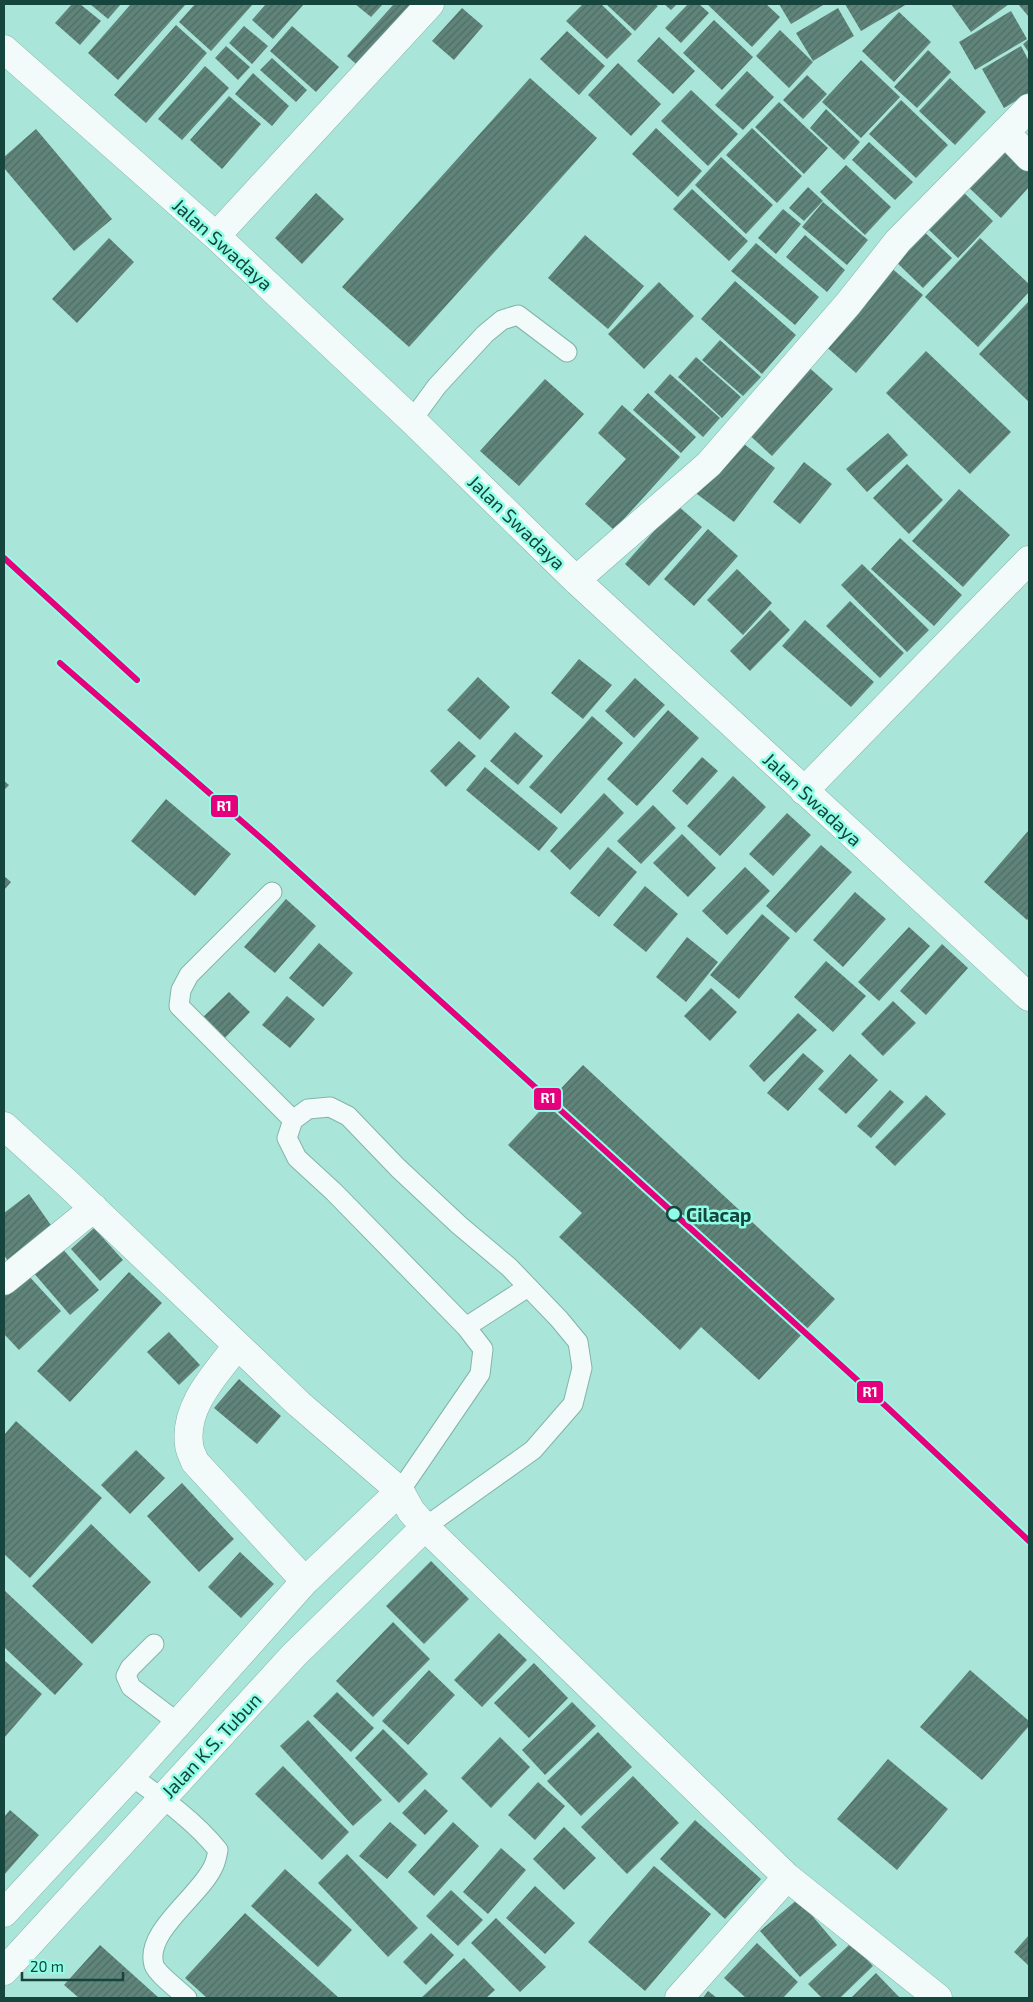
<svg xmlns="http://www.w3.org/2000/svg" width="1033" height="2002" font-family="'Exo 2',sans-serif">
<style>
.building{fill:url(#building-hatch)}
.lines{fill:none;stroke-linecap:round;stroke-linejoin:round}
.lane-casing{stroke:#82b4aa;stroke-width:21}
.street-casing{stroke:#82b4aa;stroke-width:29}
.lane{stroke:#f2fbf9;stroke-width:19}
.street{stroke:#f2fbf9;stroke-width:28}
.rail-1-casing{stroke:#90fee6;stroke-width:10}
.rail-1{stroke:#e5007d;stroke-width:6}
.stop-dot{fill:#90fee6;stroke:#15453c;stroke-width:2.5}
.labels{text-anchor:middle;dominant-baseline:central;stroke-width:5;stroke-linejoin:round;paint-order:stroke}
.street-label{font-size:19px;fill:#15453c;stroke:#90fee6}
.stop-label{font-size:19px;font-weight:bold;fill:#15453c;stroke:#90fee6;text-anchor:start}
.line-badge{stroke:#90fee6;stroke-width:2}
.badge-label{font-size:14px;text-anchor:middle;font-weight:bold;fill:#fff}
</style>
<defs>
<pattern id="building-hatch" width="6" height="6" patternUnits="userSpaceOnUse" patternTransform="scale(1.25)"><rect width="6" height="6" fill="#60847a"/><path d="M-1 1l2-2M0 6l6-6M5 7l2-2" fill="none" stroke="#4e6e65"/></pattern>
</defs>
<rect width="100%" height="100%" fill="#a9e5d8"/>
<path class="building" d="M72,4H80L101,21L80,45L55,23Z
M90,4H121L108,19Z
M131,4H186L118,80L88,53Z
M195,4H253L211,51L179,22Z
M266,4H304L273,39L252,20Z
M355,4H383L371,17Z
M394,4H423L364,71L347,56Z
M583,4H601L632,34L607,59L566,21Z
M606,4H655L658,6L635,31Z
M664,4H677L671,10Z
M688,4H699L709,13L681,43L665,28Z
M707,4H766L780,17L752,47Z
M779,4H825L791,24Z
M845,4H907L861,31Z
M951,4H1009L971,32Z
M1018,4H1029V17Z
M462,8L483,26L454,60L432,41Z
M838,8L854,36L813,61L796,33Z
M1011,11L1027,39L975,70L959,42Z
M899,12L931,42L894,82L862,51Z
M714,20L753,57L722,90L683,53Z
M176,25L207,53L146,123L114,95Z
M244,26L268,46L252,64L229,43Z
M292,26L339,67L316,92L270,51Z
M780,30L813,62L789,88L756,56Z
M567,31L605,66L579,95L540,59Z
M659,37L695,71L673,94L637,61Z
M1029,39V53L1023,44Z
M226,46L250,67L238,80L215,58Z
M1021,46L1029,61V93L1004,108L982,69Z
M928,50L951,72L917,108L894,87Z
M272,58L307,90L296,102L260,70Z
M861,60L900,97L861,138L822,102Z
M618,63L661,104L631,136L588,95Z
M205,66L229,88L182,140L158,119Z
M747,71L774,97L743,130L715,105Z
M253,73L289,106L272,126L235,94Z
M807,75L827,94L803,119L783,100Z
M530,78L597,138L409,347L342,287Z
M950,78L986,112L955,145L919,111Z
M691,90L738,134L708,166L661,121Z
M229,96L261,124L222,169L190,140Z
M901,100L948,145L916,178L869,134Z
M779,102L828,148L804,174L755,127Z
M826,109L860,142L844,160L810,128Z
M656,128L702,171L678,197L632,154Z
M752,128L802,176L777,203L726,155Z
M36,129L112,219L74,251L4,168V157Z
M869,142L913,182L895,200L852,160Z
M1000,144L1029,171V187L1001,218L964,183Z
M721,157L773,205L746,234L695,185Z
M846,165L891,207L865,235L820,192Z
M808,187L823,201L804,221L789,208Z
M958,187L993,221L958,258L923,224Z
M692,189L748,241L729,261L673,209Z
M316,193L344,219L302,264L275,238Z
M823,202L868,240L847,265L802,227Z
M783,209L801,224L776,254L758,238Z
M918,226L952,258L923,288L889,255Z
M585,235L644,286L608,329L548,278Z
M805,235L845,270L827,292L786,257Z
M109,238L134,262L77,323L52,299Z
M980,238L1029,284V292L978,347L925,297Z
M756,243L819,297L795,325L731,271Z
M889,266L923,295L856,373L822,343Z
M735,281L796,335L762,374L701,319Z
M659,282L694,316L644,369L608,334Z
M1029,301V402L979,354Z
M720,340L761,377L743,396L702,360Z
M926,351L1011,432L970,474L886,393Z
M696,357L741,397L722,418L678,377Z
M804,363L833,389L772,456L744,430Z
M670,374L720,418L703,437L654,392Z
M545,379L584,414L519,486L480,451Z
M648,393L696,437L681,453L633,410Z
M622,405L680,457L614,530L585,504L626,459L598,433Z
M888,433L908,455L867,492L846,469Z
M735,437L775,468L734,522L693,491Z
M804,462L832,484L800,524L773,502Z
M907,464L943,500L909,534L873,498Z
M959,489L1010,535L963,587L912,541Z
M677,505L702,527L649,586L625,564Z
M708,529L738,556L694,606L664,579Z
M900,538L962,595L934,626L871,569Z
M862,564L929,630L907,652L841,585Z
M737,569L772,603L743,635L707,600Z
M850,601L904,653L880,678L826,626Z
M770,610L790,630L750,671L730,651Z
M805,620L874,682L851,707L782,646Z
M579,659L612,685L583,719L551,693Z
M478,677L510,707L480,740L447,710Z
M635,678L665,705L634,738L605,711Z
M668,710L699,738L637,806L607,779Z
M592,716L623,743L561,814L529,787Z
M515,732L543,756L518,785L490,761Z
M459,741L476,756L446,787L430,771Z
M702,757L718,771L687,805L672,791Z
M485,767L558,828L539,851L466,790Z
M733,776L766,807L720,856L687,826Z
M4,781L9,785L4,790Z
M604,793L624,813L570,870L550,851Z
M166,799L231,854L195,896L131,841Z
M653,805L676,828L641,864L617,841Z
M787,813L811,835L773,876L749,854Z
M1029,830V918L1027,920L984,882Z
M682,834L716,868L688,897L653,863Z
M821,845L852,872L796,933L766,906Z
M608,847L637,872L599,917L570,893Z
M745,867L770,891L727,935L702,911Z
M4,876L11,882L4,890Z
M645,886L678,914L646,952L613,925Z
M855,892L886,919L843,967L813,940Z
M286,899L316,926L275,973L244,947Z
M762,914L790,938L739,999L710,975Z
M909,927L930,946L879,1001L858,982Z
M687,937L718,962L686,1002L656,977Z
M319,943L353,973L323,1007L289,978Z
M942,944L968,968L926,1015L900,991Z
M826,961L866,996L833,1032L794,997Z
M711,988L737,1012L710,1041L684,1016Z
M229,992L250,1012L223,1040L201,1019Z
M287,996L315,1019L290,1048L262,1025Z
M893,1001L916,1023L883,1056L861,1034Z
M798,1013L817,1030L764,1082L749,1066Z
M803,1053L824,1071L788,1111L767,1093Z
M850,1054L878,1080L846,1114L818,1089Z
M583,1065L835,1299L759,1380L701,1327L680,1350L559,1237L582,1213L508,1145Z
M890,1090L904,1102L871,1138L857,1126Z
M926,1095L946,1114L895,1166L875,1147Z
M29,1194L53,1228L8,1261L4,1255V1213Z
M94,1228L123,1260L100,1281L71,1249Z
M60,1246L99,1290L70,1315L32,1271Z
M129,1272L162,1303L70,1402L37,1371Z
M27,1274L61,1311L19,1350L4,1334V1295Z
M169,1332L200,1365L179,1385L147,1352Z
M239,1379L281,1416L257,1444L214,1408Z
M16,1421L102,1498L30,1578L4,1554V1435Z
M136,1450L165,1478L130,1514L101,1485Z
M182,1483L234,1539L199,1572L147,1516Z
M91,1524L151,1582L92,1644L32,1586Z
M240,1552L274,1584L241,1618L208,1587Z
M431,1561L469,1599L424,1644L386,1606Z
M4,1590L83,1664L55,1695L4,1647Z
M393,1622L430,1659L373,1717L336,1681Z
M499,1633L527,1660L482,1707L454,1680Z
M4,1660L42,1694L4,1738Z
M534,1663L568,1698L529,1738L494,1703Z
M429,1670L455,1695L408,1745L382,1721Z
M970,1670L1029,1721V1726L982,1780L920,1727Z
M337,1692L374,1728L351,1752L313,1716Z
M572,1702L596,1726L545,1775L522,1750Z
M308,1720L382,1800L353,1826L280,1746Z
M383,1729L428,1774L399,1803L355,1758Z
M598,1732L632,1767L581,1816L547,1781Z
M500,1737L530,1767L491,1808L461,1778Z
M888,1759L948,1809L897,1870L837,1819Z
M283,1766L349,1832L322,1860L255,1794Z
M633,1776L679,1823L627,1874L581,1827Z
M538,1782L565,1806L535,1840L508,1815Z
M425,1789L448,1811L425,1835L402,1813Z
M10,1810L39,1835L4,1875V1817Z
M695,1820L761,1879L725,1919L660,1859Z
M390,1822L417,1845L387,1879L359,1856Z
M453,1822L479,1846L434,1896L408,1872Z
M564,1827L596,1858L564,1890L533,1859Z
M501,1848L526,1870L488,1914L463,1892Z
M347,1854L418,1928L388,1957L318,1883Z
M654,1866L711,1914L645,1991L588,1942Z
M285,1869L352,1930L318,1967L251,1906Z
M535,1886L575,1923L545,1954L506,1918Z
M451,1890L483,1920L458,1946L426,1916Z
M798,1899L837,1945L800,1977L760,1931Z
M245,1913L339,1998H207L185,1978Z
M496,1918L546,1967L520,1992L471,1943Z
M431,1933L454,1955L426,1985L403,1962Z
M1029,1935V1966L1014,1952Z
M757,1943L798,1982L783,1998H746L724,1978Z
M851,1943L873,1966L840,1998H822L808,1984Z
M100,1945L159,1998H79L64,1985Z
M464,1958L495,1990L486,1998H421Z
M876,1973L900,1998H851Z
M708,1991L717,1998H703Z"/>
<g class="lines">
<defs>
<path id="lane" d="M412,420L437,386L485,334L502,320L518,315L567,352
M272,892L189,975L181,990L179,1006L293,1120
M466,1327L528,1287
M400,1491L480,1374L483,1349L466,1327L334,1192L297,1158L287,1138L293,1120L308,1109L330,1107L348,1116L398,1168L459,1225L509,1267L559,1319L578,1342L582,1368L573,1404L533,1450L425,1527
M154,1644L130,1668L126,1676L131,1687L177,1722
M131,1776C162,1798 194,1820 218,1850C217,1855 216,1861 214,1865C202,1895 144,1931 154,1965C157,1974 180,1991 187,1998"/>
<path id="street" d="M4,49L216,236L412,420L576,580L1029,997
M1005,132L1029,157
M216,236L430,4
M576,580L709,464L848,304L898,241L1029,108
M804,791L1029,560
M4,1126L67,1183L299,1404L400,1491L411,1511L425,1527L787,1877L938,1998
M4,1281L94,1208
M237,1346C216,1374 184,1406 189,1444C189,1450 193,1456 195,1462L305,1581
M4,1913L131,1776L305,1581L400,1491
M4,1971L294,1655L425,1527
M679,1998L787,1877"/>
</defs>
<use href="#lane" class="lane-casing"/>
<use href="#street" class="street-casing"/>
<use href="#lane" class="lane"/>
<use href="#street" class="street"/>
<defs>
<path id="rail-1" d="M4,558L137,680
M60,663L270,846L889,1409L1029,1541"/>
</defs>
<use href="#rail-1" class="rail-1-casing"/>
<use href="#rail-1" class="rail-1"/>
</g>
<circle class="stop-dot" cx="674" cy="1214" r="7"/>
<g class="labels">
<g class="street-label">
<text transform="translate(223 244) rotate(42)">Jalan Swadaya</text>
<text transform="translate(517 522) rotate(44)">Jalan Swadaya</text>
<text transform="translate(813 799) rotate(43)">Jalan Swadaya</text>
<text transform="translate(211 1745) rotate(-47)">Jalan K.S. Tubun</text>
</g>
<g class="stop-label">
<text x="686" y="1214">Cilacap</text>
</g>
</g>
<g class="line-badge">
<rect x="210" y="794" width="29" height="24" rx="5" fill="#e5007d"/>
<rect x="533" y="1087" width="29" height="24" rx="5" fill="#e5007d"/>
<rect x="856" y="1380" width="28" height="24" rx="5" fill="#e5007d"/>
</g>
<g class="badge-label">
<text x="224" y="811">R1</text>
<text x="548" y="1103">R1</text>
<text x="870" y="1397">R1</text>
</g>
<rect width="1033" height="2002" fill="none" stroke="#15453c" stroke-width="10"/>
<path d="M22 1972v8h101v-8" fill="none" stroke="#15453c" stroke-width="2.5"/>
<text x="30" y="1972" font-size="15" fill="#15453c" stroke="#90fee6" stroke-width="4" paint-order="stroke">20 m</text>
</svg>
